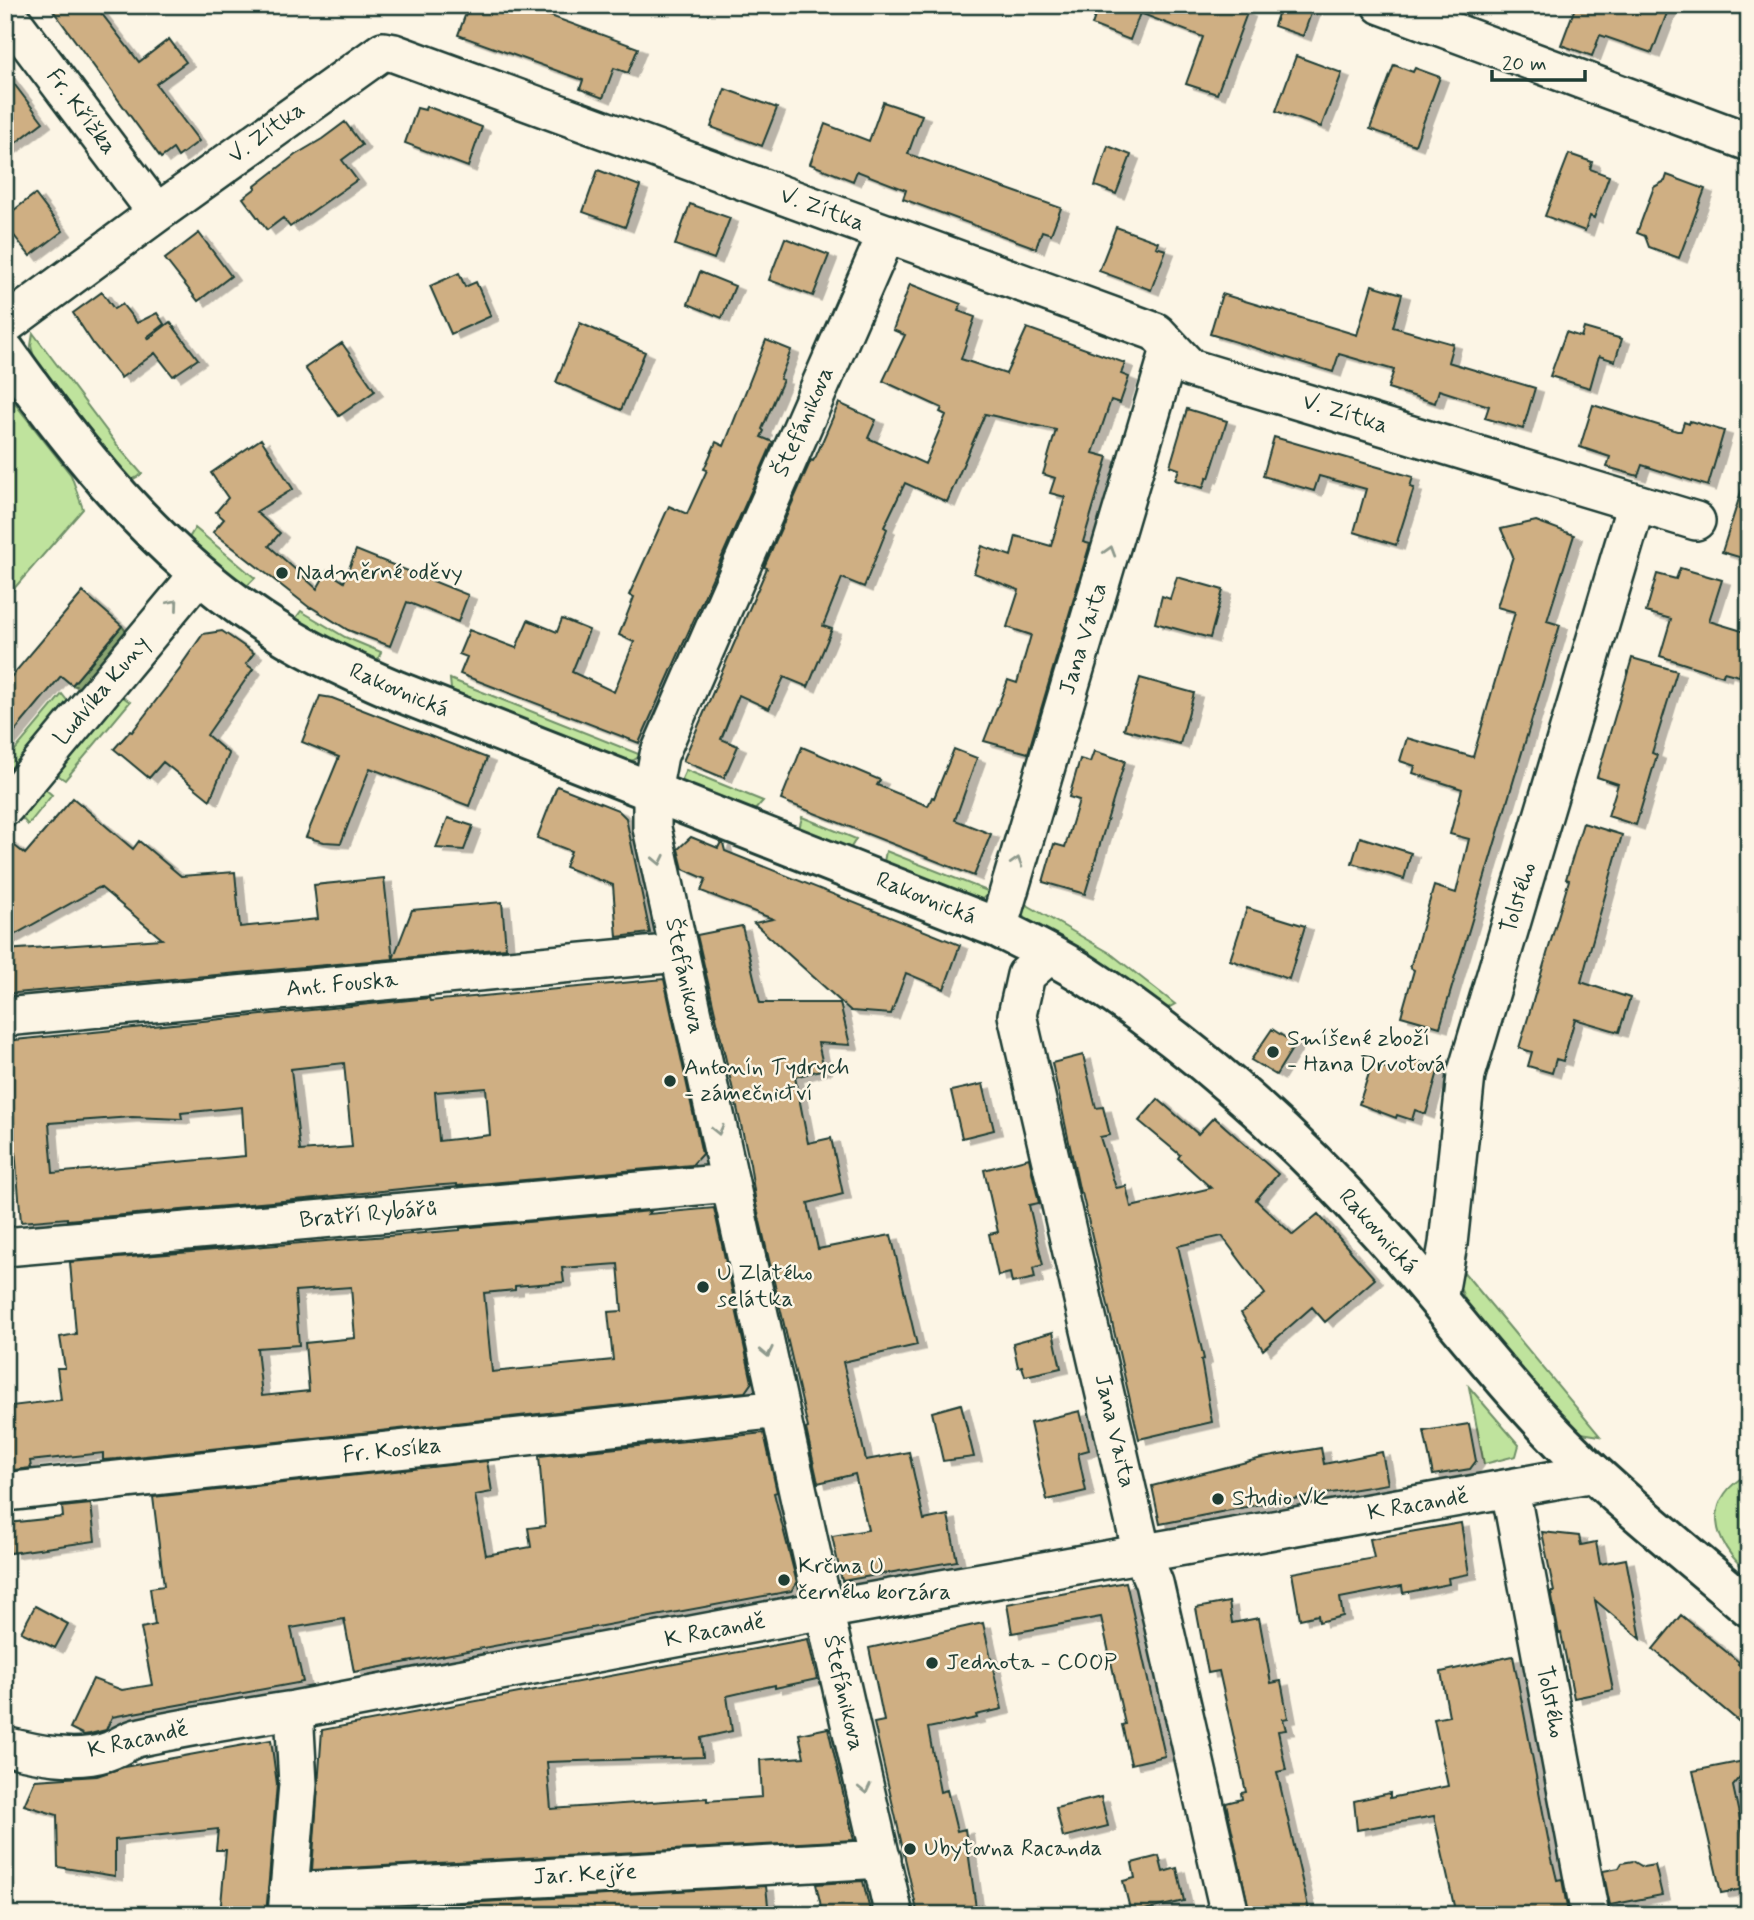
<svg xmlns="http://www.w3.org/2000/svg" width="1754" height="1920" font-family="Mynerve,sans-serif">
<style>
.green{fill:#bfe39d;stroke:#6f9068;stroke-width:2}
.building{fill:#cfaf83;stroke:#1f3d34;stroke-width:2;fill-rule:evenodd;filter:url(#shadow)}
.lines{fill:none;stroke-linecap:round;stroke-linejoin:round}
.street-casing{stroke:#1f3d34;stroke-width:42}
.secondary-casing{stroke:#1f3d34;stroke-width:44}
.street{stroke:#fcf5e5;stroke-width:37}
.secondary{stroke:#fcf5e5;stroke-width:38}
.oneway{stroke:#8e998c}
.poi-dot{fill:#1f3d34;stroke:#fcf5e5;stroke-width:2.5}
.labels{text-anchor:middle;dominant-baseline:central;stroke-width:5;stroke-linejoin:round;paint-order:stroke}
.street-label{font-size:23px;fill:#1f3d34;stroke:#fcf5e5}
.poi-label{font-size:23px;fill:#1f3d34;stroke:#fcf5e5;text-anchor:start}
</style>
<defs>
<filter id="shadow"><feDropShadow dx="8" dy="4.5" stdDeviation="0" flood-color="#0004"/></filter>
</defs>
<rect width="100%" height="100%" fill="#fcf5e5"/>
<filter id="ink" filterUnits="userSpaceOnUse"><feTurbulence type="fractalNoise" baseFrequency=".0143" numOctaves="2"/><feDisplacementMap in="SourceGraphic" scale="14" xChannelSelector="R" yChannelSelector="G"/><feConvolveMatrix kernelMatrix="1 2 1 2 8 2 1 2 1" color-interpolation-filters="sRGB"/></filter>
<g filter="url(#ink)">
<path class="green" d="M33,333L121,450L142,474L130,481L34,357L31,346Z
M5,391L71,475L83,509L5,599Z
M195,528L255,578L245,588L199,550L189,538Z
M301,611L345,637L381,652L376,664L293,622Z
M122,626L127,633L81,688L72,685Z
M450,679L641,755L634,760L624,762L590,746L456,697L451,689Z
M62,694L69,703L5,783V762Z
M123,697L130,702L65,780L59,776V771L120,698Z
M686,770L763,801L754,811L681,781Z
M45,789L52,795L28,825L21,817Z
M802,817L856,839L850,849L799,829Z
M886,851L990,892L980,901L884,862Z
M1022,902L1110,953L1175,1004L1166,1009L1050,933L1021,922L1017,913Z
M1457,1264L1600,1436L1575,1432L1559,1419L1465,1300L1458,1283Z
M1469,1387L1519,1445L1516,1456L1484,1464Z
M1749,1473V1573C1712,1542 1701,1501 1749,1473Z"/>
<path class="building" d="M49,5H95L139,62L169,39L186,62L156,84L199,141L178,157L173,149L161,158Z
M469,5H549L545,14L638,48L628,73L614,68L603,98L580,89L583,80L458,35Z
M1099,5H1227L1247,13L1217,94L1186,84L1203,37L1140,13L1130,40L1092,25Z
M1281,5H1314L1303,36L1274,26Z
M1576,5H1670L1652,53L1600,35L1592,56L1561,45Z
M1296,56L1342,73L1321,127L1276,111Z
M1394,65L1413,72L1415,68L1440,77L1415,145L1370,129Z
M5,72L43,122L5,151Z
M725,89L777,108L762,146L711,127Z
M883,102L922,115L908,154L1061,208L1051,234L1042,231L1036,248L903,199L906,190L857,171L853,181L810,164L825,124L869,141Z
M426,106L482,127L468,167L405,143L417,108L425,110Z
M345,122L362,145L342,160L357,180L290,227L283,218L267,230L243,198L256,188L255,186L295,155L322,139Z
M1108,146L1131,155L1116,194L1095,186Z
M1569,154L1592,162L1590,169L1609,176L1594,218L1590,216L1585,231L1545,216Z
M598,170L640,186L625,227L583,212Z
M1667,175L1705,189L1679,258L1649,247L1645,236L1637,233L1654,187L1665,181Z
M35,194L63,231L30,256L5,224V217Z
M690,204L730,218L714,259L675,245Z
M1116,227L1158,242L1156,247L1166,250L1151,290L1099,271Z
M199,233L231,276L198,301L165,259Z
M785,238L829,255L813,296L769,280Z
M700,272L735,286L722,318L688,304Z
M459,273L465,287L476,282L491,316L451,334L430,286Z
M910,284L961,304L958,311L975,317L961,359L1006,374L1027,328L1125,363L1121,374L1129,377L1120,403L1111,400L1093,453L1108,457L1083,542L1090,544L1028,753L984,741L1008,680L1017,683L1031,635L1007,627L1019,590L974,573L982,546L1011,556L1016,536L1051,546L1065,497L1050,493L1055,478L1043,474L1056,430L985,414L947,502L905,483L884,527L887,529L864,587L842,578L823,626L832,629L808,687L784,677L769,709L739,695L721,739L738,746L724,778L683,761L767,568L764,567L811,460L813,461L816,456L839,403L876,420L868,438L925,464L946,415L940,412L942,408L883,381L905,335L893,330Z
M1372,285L1402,294L1393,327L1453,344L1448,362L1535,388L1523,429L1485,418L1489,406L1439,390L1435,403L1388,388L1394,370L1339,354L1333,372L1210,334L1222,294L1357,335Z
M102,292L114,309L122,304L137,323L157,313L164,324L147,337L148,339L170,322L198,359L173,376L155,353L121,378L94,345L73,313Z
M580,323L645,352L621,410L556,382Z
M1584,328L1622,339L1615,361L1599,356L1590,388L1550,376L1566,332L1581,337Z
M766,340L791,350L780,379L783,380L762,429L764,431L761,437L773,442L639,743L460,674L467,657L459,654L469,630L516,648L528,620L557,632L562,619L589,630L572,672L614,692L634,642L619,635L634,597L629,595L669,506L687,514L707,470L704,469L716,442L724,446Z
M342,343L375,391L339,416L305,368Z
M1593,405L1677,431H1681L1684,422L1689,424L1690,421L1724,431L1708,486L1642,465L1638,476L1607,467L1610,457L1580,447Z
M1187,409L1227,421L1209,478L1207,477L1203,488L1175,480L1179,469L1170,466Z
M1274,437L1413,477L1410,487L1414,488L1396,545L1354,532L1366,489L1319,476L1314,491L1263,476Z
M261,439L293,489L256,512L280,533L269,546L317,589L327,571L344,582L356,550L468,595L458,622L407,602L390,646L348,630L311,607L310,608L213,532L224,519L216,512L228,498L211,473Z
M1743,486L1749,487V560L1722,552Z
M1536,521L1574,535L1547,621L1560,625L1440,1027L1401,1016L1414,970L1410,968L1434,886L1456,893L1469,839L1450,834L1462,789L1413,773L1415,766L1400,761L1407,738L1473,757L1515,612L1497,607L1513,556L1501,529Z
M1680,568L1722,580L1709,621L1749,633V667L1742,665L1739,676L1724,672L1723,676L1660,656L1671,619L1646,612L1657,574L1676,579Z
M1177,577L1223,590L1210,638L1155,623L1162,596L1170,599Z
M83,592L122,626L72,685L61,676L5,743V684Z
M222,631L254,653L246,664L253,669L207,735L229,754L210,800L163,762L149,778L114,749L130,731L132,732L183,665L182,664L203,634Z
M1632,658L1677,671L1652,753L1657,755L1636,825L1608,816L1618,784L1597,777Z
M1140,678L1194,693L1180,744L1124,729Z
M320,696L332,698L487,758L469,806L370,768L341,843L324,842L306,837L339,757L302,742Z
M802,747L880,780L877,785L928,806L932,797L934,798L954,749L977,758L955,820L991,834L974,876L781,800Z
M1094,751L1125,761L1085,894L1043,882L1054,844L1065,847L1079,800L1069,797L1080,759L1090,762Z
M557,786L618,810L626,818L650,933L617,937L613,885L565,867L571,851L537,838Z
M73,798L133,849L139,841L181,876L235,872L240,927L318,919L314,885L384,878L393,959L5,994V950L162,939L100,887L5,940V838L25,854Z
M448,818L473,826L464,850L436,848Z
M1583,823L1622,835L1581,982L1630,998L1619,1032L1575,1019L1563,1061L1556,1059L1552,1073L1528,1066L1532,1052L1519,1048L1569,880L1566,879Z
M691,837L718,848L721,842L723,843L725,851L960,945L944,989L906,973L891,1014L851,1011L754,923L773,919L701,891L706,879L683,869L678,849Z
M1360,837L1411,853L1404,879L1352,863Z
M502,902L506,948L393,959L412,910Z
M1247,908L1305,926L1289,979L1230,960Z
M742,926L760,1003H840L850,1045L818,1043L824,1069L795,1077L808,1143L831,1138L843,1194L808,1203L818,1249L891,1235L917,1345L843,1362L866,1460L909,1452L924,1520L948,1515L957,1561L842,1581L832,1536L868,1530L855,1474L818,1483L806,1429L808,1428L756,1204L750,1164L697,935Z
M664,979L702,1154L692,1165L457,1186V1184L429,1186L306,1199L67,1220V1218L21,1222L14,1137L5,1138V1041L429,998L430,1001ZM344,1063L352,1147L300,1151L291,1069ZM486,1088L490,1135L439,1141L435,1092ZM242,1107L245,1156L53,1173L49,1123L132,1117L182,1119L181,1113Z
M1272,1029L1295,1044L1276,1075L1251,1060Z
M1083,1055L1096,1108L1103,1107L1110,1135L1100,1137L1116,1188L1126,1186L1131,1207L1211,1188L1178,1158L1180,1155L1139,1121L1158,1099L1198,1134L1214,1117L1278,1174L1256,1200L1293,1235L1318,1214L1375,1279L1325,1322L1312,1307L1263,1350L1241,1313L1265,1294L1222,1236L1178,1246L1204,1359L1201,1360L1212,1422L1139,1439L1082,1193H1080L1052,1063Z
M1411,1059L1439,1068L1426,1114L1415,1110L1412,1120L1397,1115L1396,1118L1359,1104L1372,1064L1406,1074Z
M983,1084L994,1130L962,1138L951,1091Z
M1029,1158L1039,1203L1029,1205L1043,1265L1033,1268L1035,1278L1012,1283L1010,1273L998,1276L989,1234L998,1232L984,1170Z
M714,1208L752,1382L745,1392L117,1459L103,1460V1453L30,1461L31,1468L5,1471V1430L14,1429L11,1406L61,1400L57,1368H65L60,1337L76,1334L70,1262L460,1230V1228L651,1211L648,1214ZM618,1264L622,1311L608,1312L613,1360L492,1372L484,1293L515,1290V1286L564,1282L562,1268ZM351,1287L355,1338L305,1343L309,1391L262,1396L257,1348L299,1345L295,1291Z
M1053,1332L1061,1368L1025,1376L1022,1366L1018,1367L1013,1343Z
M961,1404L974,1457L943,1461L932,1412Z
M1080,1411L1089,1450L1078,1453L1086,1491L1047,1500L1030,1423Z
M1469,1424L1476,1461L1470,1469L1433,1475L1424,1431Z
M764,1433L777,1492L774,1493L797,1583L791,1591L354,1672L344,1619L291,1628L303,1682L112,1717L106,1730L90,1734L84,1735L70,1728L93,1679L122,1690L152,1685L141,1628L155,1625L150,1588L164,1586L153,1497L487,1461L492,1492L475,1495L486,1555L531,1547L528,1528L545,1526L539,1456Z
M1321,1448L1324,1464L1382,1452L1388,1484L1256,1505L1160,1524L1152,1486L1262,1458Z
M91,1504L95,1541L10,1553L8,1523L63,1517L62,1507Z
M1461,1523L1469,1574L1448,1578L1449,1584L1403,1593L1402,1586L1340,1598L1343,1616L1319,1622L1318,1615L1300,1619L1292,1573L1374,1558L1370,1539Z
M1542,1532L1579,1536L1581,1545L1596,1542L1600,1564L1626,1559L1641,1639L1595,1600L1613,1690L1574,1698L1561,1633L1559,1634L1551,1592H1554Z
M1126,1582L1165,1756L1131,1764L1122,1725L1125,1724L1101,1617L1012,1633L1007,1604Z
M1229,1602L1232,1623L1259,1618L1271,1683L1281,1681L1288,1718L1283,1719L1286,1730L1278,1731L1286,1770L1277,1772L1310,1915H1250L1226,1803L1242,1799L1241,1793L1246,1792L1219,1671L1208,1673L1196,1608Z
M35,1606L68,1624L55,1648L21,1632Z
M1681,1615L1739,1662L1738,1664L1749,1673V1730L1653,1649Z
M983,1623L1002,1709L976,1715L977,1718L928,1728L940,1792L947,1790L957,1831L965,1829L976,1908L947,1915H918L874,1723L884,1721L869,1648Z
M808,1639L817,1679L775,1688V1685L727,1696L732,1731L701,1738L703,1757L547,1762L551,1809L707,1798V1801L762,1797L760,1760L804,1757L799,1734L828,1728L854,1840L312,1870L322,1730Z
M1513,1656L1552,1859L1557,1880L1562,1879L1568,1913L1456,1915L1434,1816L1357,1830L1354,1801L1390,1793V1798L1448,1786L1434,1719L1449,1716L1441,1672Z
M271,1740L277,1784L266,1915H220L226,1850H216L218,1829L115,1840V1876L58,1867L57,1815L24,1805L35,1780L97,1776L124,1767Z
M1749,1760V1767L1733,1786L1749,1862V1888L1721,1893L1693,1771Z
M1101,1797L1108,1826L1063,1837L1056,1808Z
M1159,1856L1163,1872L1177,1868L1184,1901L1131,1913L1123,1881L1135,1878L1132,1863Z
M1633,1861L1643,1867L1655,1865L1662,1895L1610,1905L1603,1871L1619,1868L1622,1863Z
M863,1881L871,1915H823L816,1884Z
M766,1886L769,1915H308V1912Z"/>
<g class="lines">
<defs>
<path id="street" d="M1381,5L1749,142
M5,11L157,213
M887,233L659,755L652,792V828L824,1610L894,1915
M5,325L157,213L383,51L394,53L1156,332L1190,368L1696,521
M5,807L199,574
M998,928L1170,349
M1049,955L1026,975L1017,1015L1142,1554L1154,1583L1230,1915
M5,1017L678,953
M5,1247L730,1183
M1438,1300L1448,1244L1466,1075L1636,504
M1510,1489L1590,1915
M5,1492L780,1409
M5,1746C36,1754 75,1762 106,1752C118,1749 128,1739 141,1737C191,1726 243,1718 294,1710L824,1610L1594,1473
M288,1892L882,1859
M287,1915L298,1784L294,1710"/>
<path id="secondary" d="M5,351C76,451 157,552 260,620C303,649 350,671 397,691L998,928C1026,942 1055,956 1082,973C1188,1042 1290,1132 1374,1226C1434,1291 1486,1363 1547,1427C1608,1492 1681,1548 1749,1607"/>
</defs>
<use href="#street" class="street-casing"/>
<use href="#secondary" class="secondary-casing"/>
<use href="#street" class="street"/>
<use href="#secondary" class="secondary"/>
</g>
<defs><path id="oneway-chevron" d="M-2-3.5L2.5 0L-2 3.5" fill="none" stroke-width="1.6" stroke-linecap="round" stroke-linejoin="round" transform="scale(1.75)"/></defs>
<g class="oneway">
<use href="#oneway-chevron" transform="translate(1110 551) rotate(-73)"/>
<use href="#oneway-chevron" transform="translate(174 604) rotate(-50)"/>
<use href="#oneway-chevron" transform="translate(659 860) rotate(78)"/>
<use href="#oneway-chevron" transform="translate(1017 862) rotate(-73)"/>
<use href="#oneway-chevron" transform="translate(718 1130) rotate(77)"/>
<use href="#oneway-chevron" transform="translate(767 1352) rotate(78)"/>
<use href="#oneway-chevron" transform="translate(865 1789) rotate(77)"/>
</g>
</g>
<g class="poi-dot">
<circle cx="282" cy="573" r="7"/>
<circle cx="1273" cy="1052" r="7"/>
<circle cx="670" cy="1081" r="7"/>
<circle cx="703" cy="1287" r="7"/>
<circle cx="1218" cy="1499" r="7"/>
<circle cx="784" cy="1580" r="7"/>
<circle cx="932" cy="1663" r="7"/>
<circle cx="910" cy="1849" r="7"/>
</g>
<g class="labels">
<g class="street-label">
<text transform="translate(81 112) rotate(53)">Fr. Křížka</text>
<text transform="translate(267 133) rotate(-36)">V. Zítka</text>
<text transform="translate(822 210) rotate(20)">V. Zítka</text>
<text transform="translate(1345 414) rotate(17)">V. Zítka</text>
<text transform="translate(804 422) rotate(-66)">Štefánikova</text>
<text transform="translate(1084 639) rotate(-73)">Jana Vaita</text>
<text transform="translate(102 691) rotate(-50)">Ludvíka Kuny</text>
<text transform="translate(399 691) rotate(23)">Rakovnická</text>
<text transform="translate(1519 898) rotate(-73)">Tolstého</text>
<text transform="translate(926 899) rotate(22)">Rakovnická</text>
<text transform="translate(684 976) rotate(78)">Štefánikova</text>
<text transform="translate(342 985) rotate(-5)">Ant. Fouska</text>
<text transform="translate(368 1215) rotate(-5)">Bratří Rybářů</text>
<text transform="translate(1378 1232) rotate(48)">Rakovnická</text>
<text transform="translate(1114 1431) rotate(77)">Jana Vaita</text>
<text transform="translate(392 1451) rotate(-6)">Fr. Kosíka</text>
<text transform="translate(1418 1505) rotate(-10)">K Racandě</text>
<text transform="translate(715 1631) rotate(-11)">K Racandě</text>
<text transform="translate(843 1693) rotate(77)">Štefánikova</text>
<text transform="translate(1550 1702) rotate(79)">Tolstého</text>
<text transform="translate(138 1740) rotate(-13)">K Racandě</text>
<text transform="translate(585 1875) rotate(-3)">Jar. Kejře</text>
</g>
<g class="poi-label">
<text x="296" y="573">Nadměrné oděvy</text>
<text x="1287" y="1039">Smíšené zboží<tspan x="1287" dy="26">- Hana Drvotová</tspan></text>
<text x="684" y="1068">Antonín Tydrych<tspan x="684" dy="26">- zámečnictví</tspan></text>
<text x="717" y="1274">U Zlatého<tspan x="717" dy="26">selátka</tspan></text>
<text x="1232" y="1499">Studio VK</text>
<text x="798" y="1567">Krčma U<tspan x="798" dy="26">černého korzára</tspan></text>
<text x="946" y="1663">Jednota - COOP</text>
<text x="924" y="1849">Ubytovna Racanda</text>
</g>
</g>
<rect width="1754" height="1920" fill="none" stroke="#fcf5e5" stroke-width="28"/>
<rect x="14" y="14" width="1726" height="1892" fill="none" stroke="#1f3d34" stroke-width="2.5" filter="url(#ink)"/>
<path d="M1492 70v10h93v-10" fill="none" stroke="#1f3d34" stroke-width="3.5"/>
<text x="1502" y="70" font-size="21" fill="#1f3d34" stroke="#fcf5e5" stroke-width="5" paint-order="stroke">20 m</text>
</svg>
